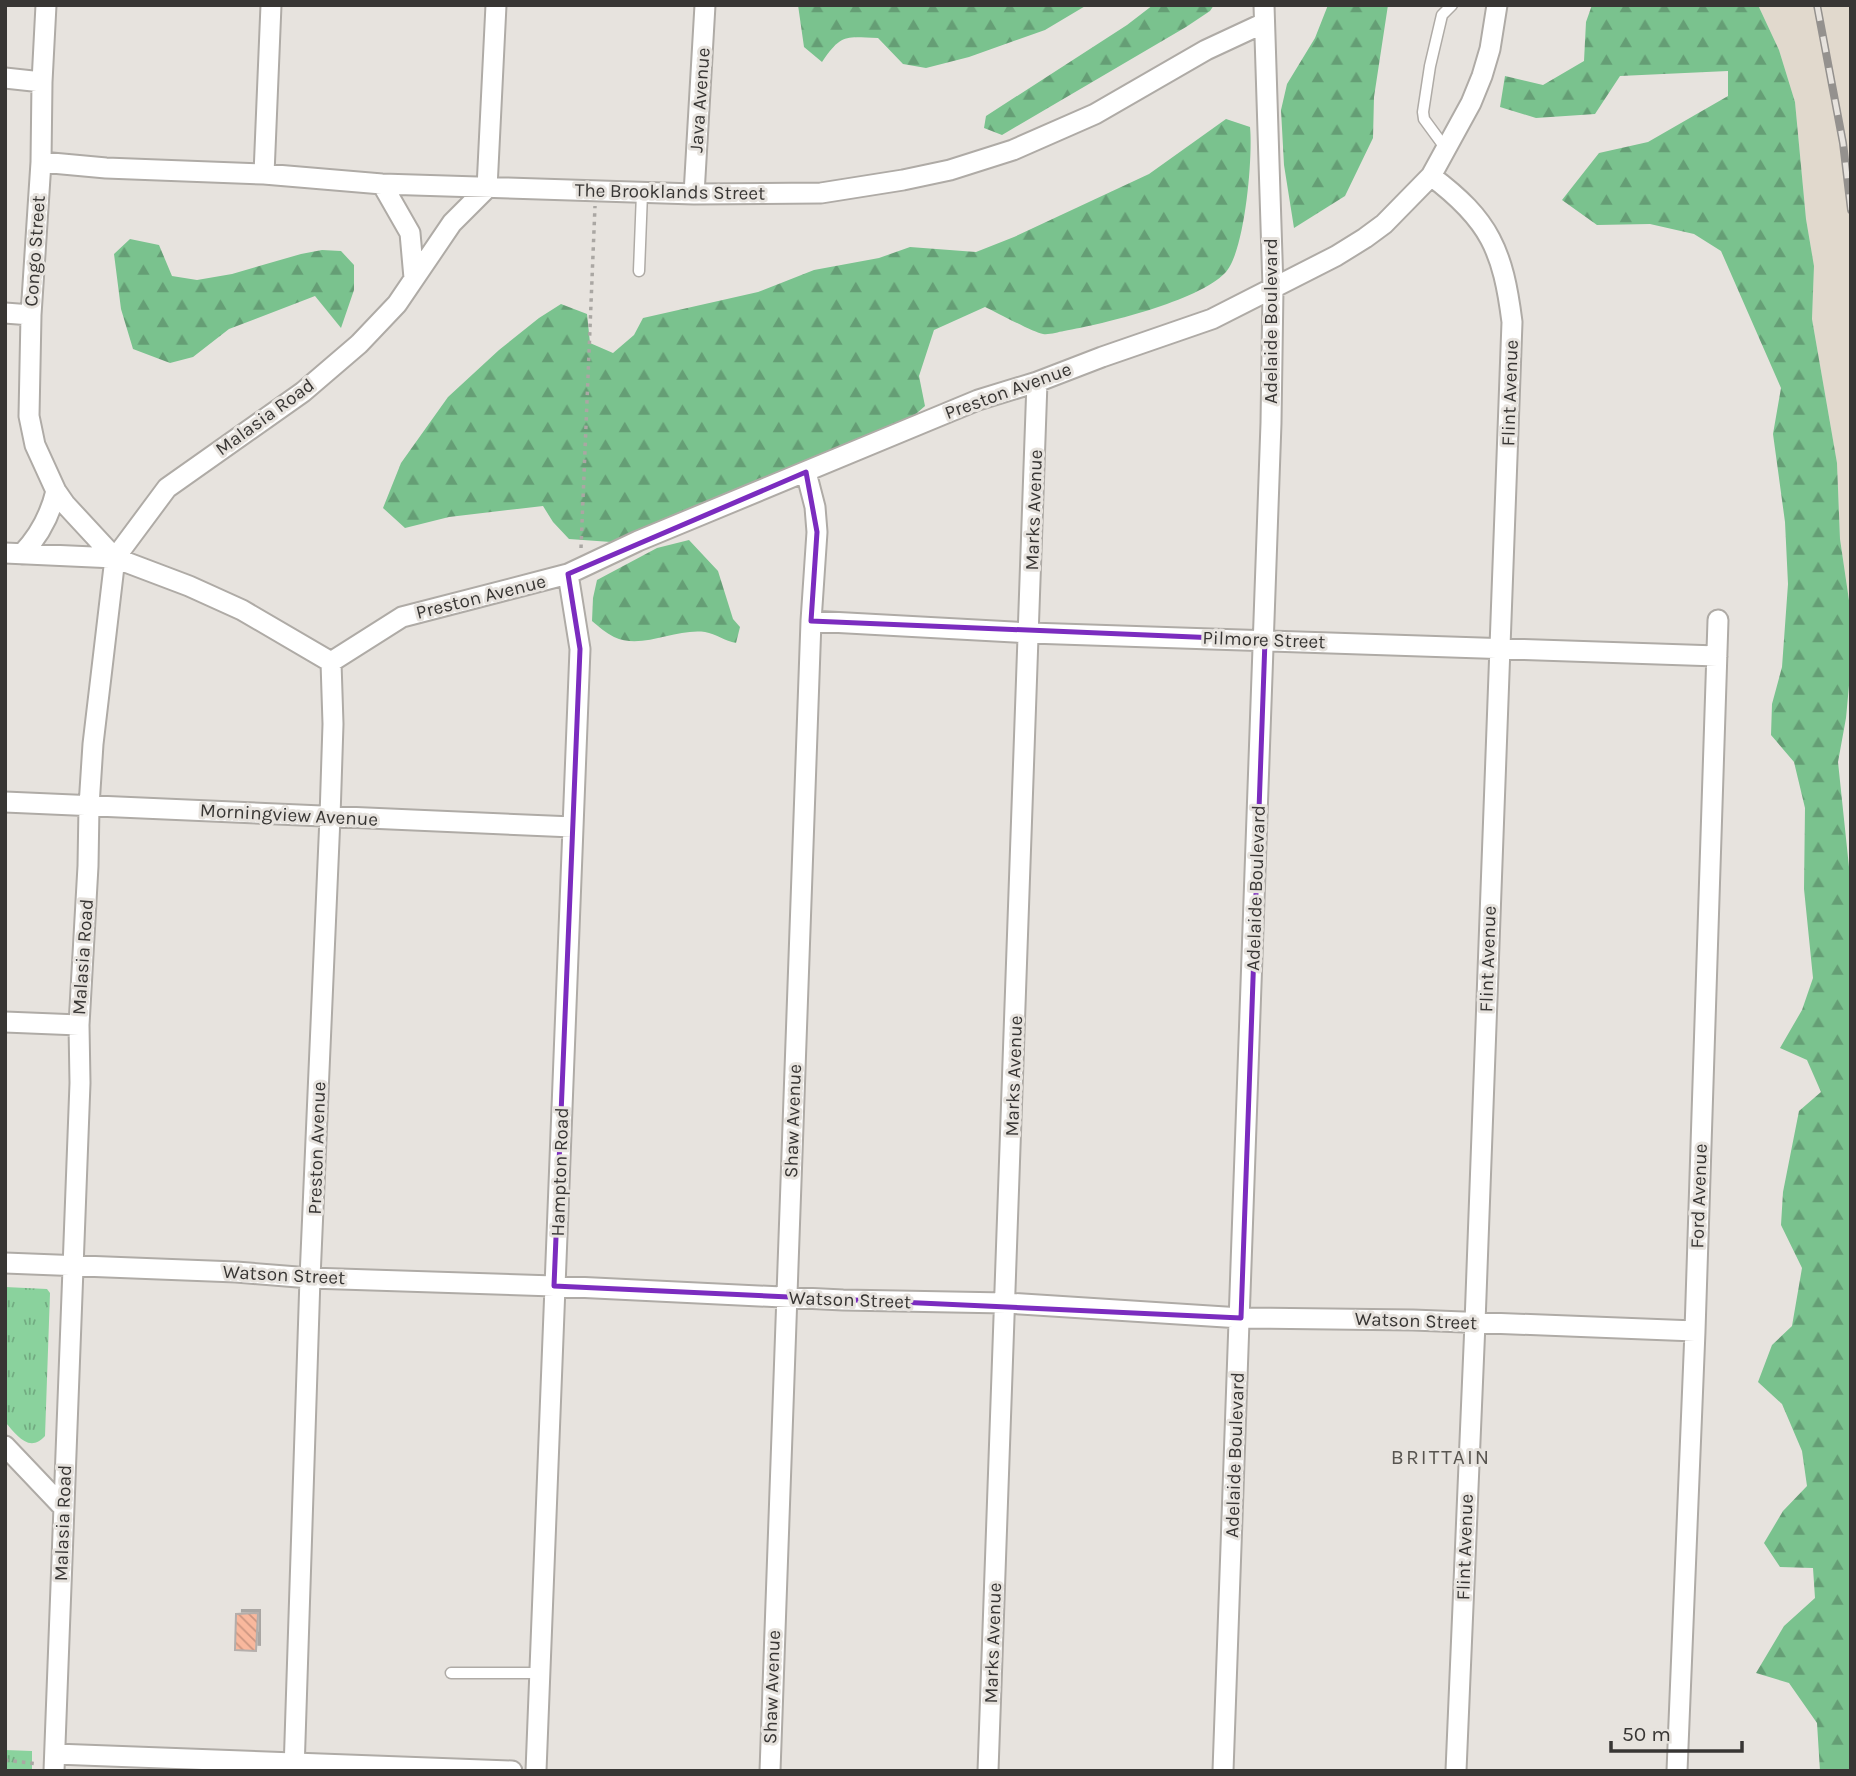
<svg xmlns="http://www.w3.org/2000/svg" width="1856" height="1776" font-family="Karla,sans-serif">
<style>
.built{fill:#e1d9cd}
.forest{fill:url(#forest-firs)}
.park{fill:url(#park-tufts)}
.building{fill:url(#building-back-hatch);stroke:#b4aeab;stroke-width:2;filter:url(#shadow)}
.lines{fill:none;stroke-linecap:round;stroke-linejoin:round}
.service-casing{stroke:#afaba6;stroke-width:13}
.minor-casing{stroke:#afaba6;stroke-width:23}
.path{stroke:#aaa7a3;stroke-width:3.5;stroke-dasharray:3.5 5;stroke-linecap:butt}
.service{stroke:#fff;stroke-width:10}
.minor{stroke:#fff;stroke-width:19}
.rail-casing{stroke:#94918e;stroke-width:8}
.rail{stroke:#e7e3de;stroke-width:5;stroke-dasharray:16;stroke-linecap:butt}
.marked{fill:none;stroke:#7b2cbf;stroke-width:5;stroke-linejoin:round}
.labels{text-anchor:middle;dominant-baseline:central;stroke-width:6;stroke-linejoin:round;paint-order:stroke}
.street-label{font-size:19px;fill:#383634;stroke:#e7e3de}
.neighbourhood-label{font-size:21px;letter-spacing:2px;fill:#585550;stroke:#e7e3de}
</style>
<defs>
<pattern id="forest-firs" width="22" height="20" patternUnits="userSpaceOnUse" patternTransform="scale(1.75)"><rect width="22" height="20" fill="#7ac28e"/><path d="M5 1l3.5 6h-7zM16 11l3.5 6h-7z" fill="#659e75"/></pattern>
<pattern id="park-tufts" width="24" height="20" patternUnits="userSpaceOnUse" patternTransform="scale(1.75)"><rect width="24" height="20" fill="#8ad29d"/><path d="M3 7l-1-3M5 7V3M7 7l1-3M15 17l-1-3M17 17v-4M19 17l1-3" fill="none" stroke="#72ab81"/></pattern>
<pattern id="building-back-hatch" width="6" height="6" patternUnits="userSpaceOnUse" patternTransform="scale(1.75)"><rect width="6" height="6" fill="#f9b89d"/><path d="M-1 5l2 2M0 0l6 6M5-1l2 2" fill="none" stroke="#cb9681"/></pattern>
<filter id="shadow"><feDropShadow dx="6" dy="-6" stdDeviation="0" flood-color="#0004"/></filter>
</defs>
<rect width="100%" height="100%" fill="#e7e3de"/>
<path class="built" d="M1758,5H1851V614L1840,539L1837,463L1812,319L1814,266L1806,219L1795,102L1779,50Z"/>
<path class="forest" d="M798,5H1087L1045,30L969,57L926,68L903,64L878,38C845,37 842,33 822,62L804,47Z
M1153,5H1214L1210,11L1186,27L1002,135L984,128L986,116L1127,25Z
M1328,5H1388L1374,97L1373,138L1345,196L1294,228L1284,165L1281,110L1287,84L1315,38Z
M1592,5H1758L1779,50L1795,102L1806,219L1814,266L1812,319L1837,463L1840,539L1851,614V664L1846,718L1838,762L1851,886V1771H1820L1817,1723L1789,1683L1756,1673L1784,1626L1815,1598L1813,1568L1780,1567L1764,1543L1783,1511L1807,1486L1802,1451L1782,1404L1758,1382L1772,1345L1792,1326L1802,1268L1781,1225L1783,1192L1799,1111L1821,1092L1807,1060L1780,1048L1802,1010L1813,978L1804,889L1805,808L1794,762L1771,735L1772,704L1782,667L1788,584L1785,522L1773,434L1781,388L1721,251L1694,234L1650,224L1597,225L1562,200L1599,153L1648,142L1728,96V71L1620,76L1595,114L1536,118L1500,107L1505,76L1543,85L1584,61L1586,22Z
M1226,119L1250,127C1253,156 1245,253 1225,273C1198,301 1104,324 1064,331C1058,332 1049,335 1043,334C1034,333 996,312 985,307L934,330L919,376L925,406L909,420L671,516L611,542L569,539L553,522L543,506L449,517L405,528L383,508L401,463L448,397L499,350L539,318L561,304L587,314L590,343L613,353L634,335L643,318L758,292L814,270L879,258L910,247L976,252L1014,237L1149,174Z
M130,239L159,245L172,276L197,280L232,274L301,254L322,250L341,251L354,265V290L341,328L315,296L229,329L193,357L170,363L133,349L121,309L114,254Z
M689,540L718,571L733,619L740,627L736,643C725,641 716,634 705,632C676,628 642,650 614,637C606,633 598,626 592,621L593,598L597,580L657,548Z"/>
<path class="park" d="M5,1287L47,1289L50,1293L45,1436C29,1454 16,1434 5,1422Z
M5,1750L32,1751V1771H5Z"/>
<path class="building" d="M258,1613L256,1651L235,1650L236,1614Z"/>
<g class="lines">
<defs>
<path id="service" d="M1446,149L1424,119L1423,112L1430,66L1442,15L1452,5
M639,271L642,193
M451,1673H541"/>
<path id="minor" d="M46,5L42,82L41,162L31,315L29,416L35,445L56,491L65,504L115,558L189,586L242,610L331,662
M5,78L42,82
M41,162L106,168L264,174L382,184L694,194L821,193L903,180L950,170L1013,150L1095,114L1206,50L1264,23
M264,174L271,5
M1431,176C1490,220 1503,251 1512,322L1475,1323L1456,1771
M382,184L410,233L414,278
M694,194L705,5
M5,313L31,315
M5,553L115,558
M22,554C40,535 50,516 56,491
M811,621L1030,633L1717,656
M331,662L402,617L568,574L638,541L978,400L1037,382L1102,357L1212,319L1336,256L1365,238L1384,224L1431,176L1471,103L1482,76L1490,49L1497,5
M5,802L573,827
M5,1022L79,1025
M5,1263L236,1272L310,1278L554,1286L843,1300L1006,1303L1241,1318L1413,1320L1695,1331
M5,1446L63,1507
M55,1754L512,1771
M54,1771L80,1083L79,1025L88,866L89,806L93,744L115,558L167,488L303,392L359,344L397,304L452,223L487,188L496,5
M294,1771L310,1278L330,817L333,724L331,662
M536,1771L580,649L568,574
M770,1771L811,621L817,532L815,507L806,472
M988,1771L1037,382
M1223,1771L1271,423L1273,288L1264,5
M1677,1771L1695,1331L1718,620"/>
</defs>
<use href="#service" class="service-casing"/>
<use href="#minor" class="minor-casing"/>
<path class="path" d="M581,548L595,206
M5,1760L38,1764"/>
<use href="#service" class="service"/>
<use href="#minor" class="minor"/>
<defs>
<path id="rail" d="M1817,5L1843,143L1851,210"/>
</defs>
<use href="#rail" class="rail-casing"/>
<use href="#rail" class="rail"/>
</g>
<path class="marked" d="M806,472L817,532L811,621L1265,640L1241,1318L554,1286L580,649L568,574Z"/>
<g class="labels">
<g class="street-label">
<text transform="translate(700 100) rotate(-86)">Java Avenue</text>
<text transform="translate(670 192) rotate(1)">The Brooklands Street</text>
<text transform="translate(35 251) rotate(-86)">Congo Street</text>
<text transform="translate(1271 321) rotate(-90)">Adelaide Boulevard</text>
<text transform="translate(1008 391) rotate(-20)">Preston Avenue</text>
<text transform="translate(1510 393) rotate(-88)">Flint Avenue</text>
<text transform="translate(265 417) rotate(-36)">Malasia Road</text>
<text transform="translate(1034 510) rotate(-88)">Marks Avenue</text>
<text transform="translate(481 597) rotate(-14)">Preston Avenue</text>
<text transform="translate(1264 640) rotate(2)">Pilmore Street</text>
<text transform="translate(289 815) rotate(3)">Morningview Avenue</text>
<text transform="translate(1256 888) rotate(-88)">Adelaide Boulevard</text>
<text transform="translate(83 957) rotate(-86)">Malasia Road</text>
<text transform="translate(1488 959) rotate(-88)">Flint Avenue</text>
<text transform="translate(1014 1076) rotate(-88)">Marks Avenue</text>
<text transform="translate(793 1121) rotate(-88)">Shaw Avenue</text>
<text transform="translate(317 1148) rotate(-88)">Preston Avenue</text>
<text transform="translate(560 1172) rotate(-88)">Hampton Road</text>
<text transform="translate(1699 1196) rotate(-88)">Ford Avenue</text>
<text transform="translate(284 1275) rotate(3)">Watson Street</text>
<text transform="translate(850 1300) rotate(2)">Watson Street</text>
<text transform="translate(1416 1321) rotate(2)">Watson Street</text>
<text transform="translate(1235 1455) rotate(-88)">Adelaide Boulevard</text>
<text transform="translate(63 1523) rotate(-88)">Malasia Road</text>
<text transform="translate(1465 1547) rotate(-88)">Flint Avenue</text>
<text transform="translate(993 1643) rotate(-88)">Marks Avenue</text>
<text transform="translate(772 1687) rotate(-88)">Shaw Avenue</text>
</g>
<g class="neighbourhood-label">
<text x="1441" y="1457">BRITTAIN</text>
</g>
</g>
<rect width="1856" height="1776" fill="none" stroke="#383634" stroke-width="14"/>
<path d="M1611 1741v10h131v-10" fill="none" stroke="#383634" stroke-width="3.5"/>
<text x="1622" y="1741" font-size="21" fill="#383634" stroke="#e7e3de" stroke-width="5" paint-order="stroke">50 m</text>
</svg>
